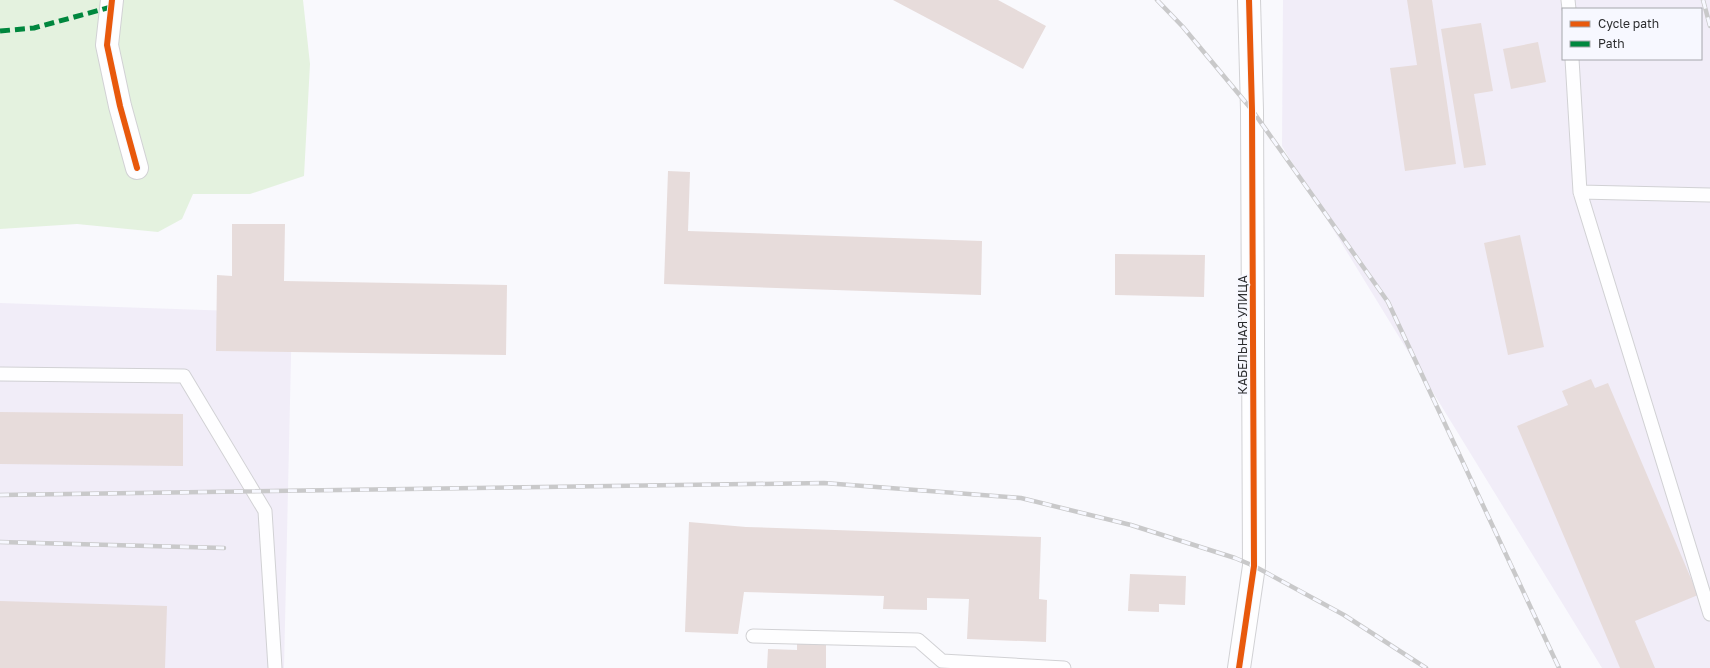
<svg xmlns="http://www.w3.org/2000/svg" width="1710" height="668" font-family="'Golos Text',sans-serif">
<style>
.industrial{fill:#f1edf8;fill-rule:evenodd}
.green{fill:#e4f2df}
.building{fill:#e7dcdb}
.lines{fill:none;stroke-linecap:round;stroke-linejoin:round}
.lane-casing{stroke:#d1d1d4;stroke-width:15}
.street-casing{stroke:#d1d1d4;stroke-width:24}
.lane{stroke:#fefeff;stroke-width:13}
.street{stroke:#fefeff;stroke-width:22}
.rail-casing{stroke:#c9c9ca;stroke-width:4.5}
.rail{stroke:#f7f8ff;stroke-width:3;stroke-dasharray:9;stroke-linecap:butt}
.quiet{stroke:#00873e;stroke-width:5;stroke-dasharray:10 5;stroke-linecap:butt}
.cycleway-casing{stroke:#f7f8ff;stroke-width:8}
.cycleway{stroke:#e8590c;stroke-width:6}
.labels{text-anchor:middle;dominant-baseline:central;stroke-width:3.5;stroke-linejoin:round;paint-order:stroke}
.street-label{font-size:12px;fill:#2c2d2f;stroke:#f7f8ff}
</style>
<rect width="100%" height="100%" fill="#f9f9fd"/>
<path class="industrial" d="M1283,0H1710V668H1602L1282,146ZM1563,9H1701V59H1563Z
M0,303L292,313L284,668H0Z"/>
<path class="green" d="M0,0H303L310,64L304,176L250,194H193L182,219L158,232L77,224L0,229Z"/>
<path class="building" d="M893,0H998L1046,26L1023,69Z
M1407,0H1432L1456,164L1405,171L1390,68L1417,65Z
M1481,23L1493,91L1474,94L1486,165L1464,168L1441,29Z
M1538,42L1546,82L1511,89L1503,49Z
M668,171L690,172L688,231L982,241L981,295L664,284Z
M232,224H285L284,281L507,285L506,355L216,351L217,275L232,276Z
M1520,235L1544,347L1508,355L1484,243Z
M1115,254L1205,255L1204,297L1115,295Z
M1591,379L1595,388L1608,383L1698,595L1635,621L1655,668H1620L1517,426L1568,405L1562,391Z
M0,412L183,414V466L0,464Z
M689,522L746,527L1041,537L1039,599L1047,600L1046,642L967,639L969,599L927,598V610L883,609L884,596L744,592L738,634L685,632Z
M1130,574L1186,576L1185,605L1159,604V612L1128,611Z
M0,601L167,606L165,668H0Z
M797,644H826V668H767L768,649L797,650Z"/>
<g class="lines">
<defs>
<path id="lane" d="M1568,0L1569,9
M1572,59L1580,192L1710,614
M1580,192L1710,195
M0,374L184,376L265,511L275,668
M753,636L918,640L942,661L1064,668"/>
<path id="street" d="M112,0L107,45L120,106L137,168
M1239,668L1254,566L1252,110L1249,0"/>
</defs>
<use href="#lane" class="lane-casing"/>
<use href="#street" class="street-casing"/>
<use href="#lane" class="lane"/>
<use href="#street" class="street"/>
<defs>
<path id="rail" d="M1157,0L1183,27L1252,110L1388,302L1559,668
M1703,0L1710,26
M0,495L824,483L1021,498L1131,525L1235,558L1254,566L1344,615L1426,668
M0,542L224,548"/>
</defs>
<use href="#rail" class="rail-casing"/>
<use href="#rail" class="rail"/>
<path class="quiet" d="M0,31L34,28L111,7"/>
<defs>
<path id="cycleway" d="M112,0L107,45L120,106L137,168
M1239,668L1254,566L1252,110L1249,0"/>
</defs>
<use href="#cycleway" class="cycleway-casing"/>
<use href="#cycleway" class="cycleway"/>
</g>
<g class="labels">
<g class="street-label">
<text transform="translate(1242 335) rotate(-90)">КАБЕЛЬНАЯ УЛИЦА</text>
</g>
</g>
<rect x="1562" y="8" width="140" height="52" fill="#f7f8ff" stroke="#a6a7ac"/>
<rect x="1570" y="21" width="20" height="6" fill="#e8590c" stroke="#a6a7ac"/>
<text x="1598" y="28" font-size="12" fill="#2c2d2f">Cycle path</text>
<rect x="1570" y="41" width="20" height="6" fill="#00873e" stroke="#a6a7ac"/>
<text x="1598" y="48" font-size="12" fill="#2c2d2f">Path</text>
</svg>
